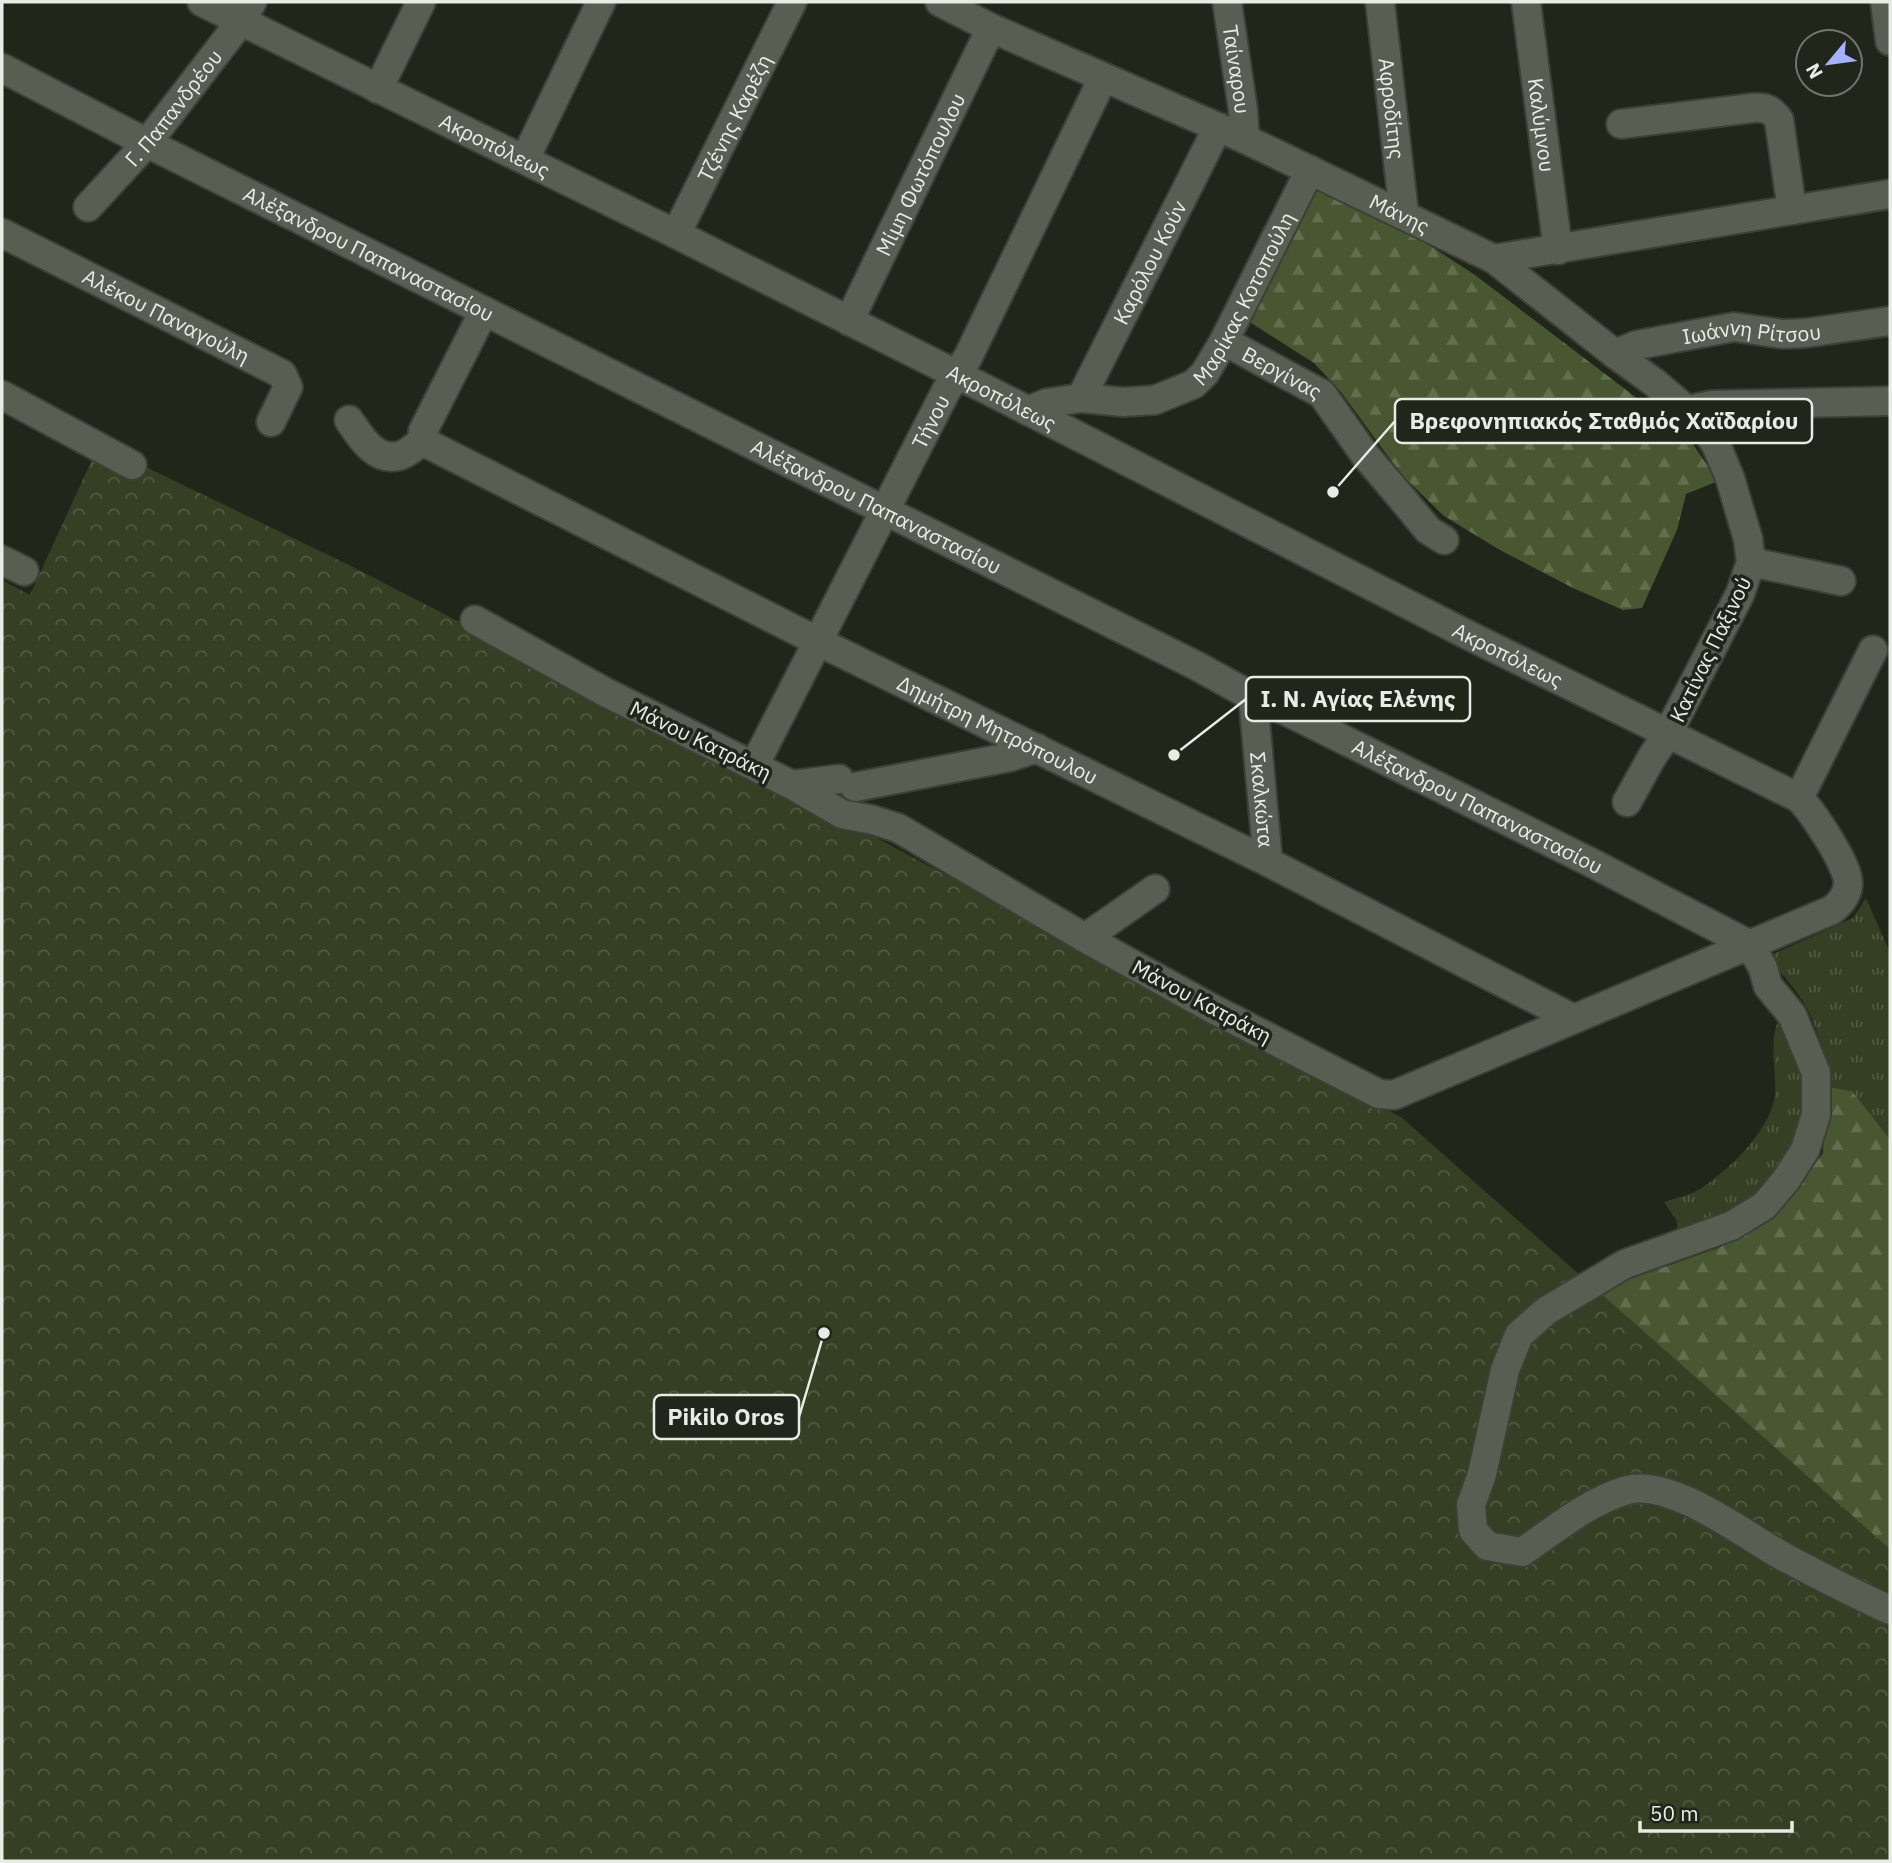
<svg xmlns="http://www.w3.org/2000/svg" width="1892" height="1863" font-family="'IBM Plex Sans',sans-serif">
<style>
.grass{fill:url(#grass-tufts)}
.forest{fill:url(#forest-firs)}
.park{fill:url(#park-crowns)}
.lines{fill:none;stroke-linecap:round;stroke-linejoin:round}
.minor-casing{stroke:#3c4037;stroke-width:32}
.minor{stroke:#585e51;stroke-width:28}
.labels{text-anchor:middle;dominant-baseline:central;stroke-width:7;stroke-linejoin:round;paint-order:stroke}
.street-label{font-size:21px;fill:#e8ece5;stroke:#21261b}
.leader{fill:none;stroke:#e8ece5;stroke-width:2.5}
.callout-dot{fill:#e8ece5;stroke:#21261b;stroke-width:2.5}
.callout{fill:#21261b;stroke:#e8ece5;stroke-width:2.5}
.callout-label{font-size:23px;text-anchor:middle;font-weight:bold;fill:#e8ece5}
</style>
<defs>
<pattern id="grass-tufts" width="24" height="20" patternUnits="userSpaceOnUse" patternTransform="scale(1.75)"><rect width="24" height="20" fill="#343f23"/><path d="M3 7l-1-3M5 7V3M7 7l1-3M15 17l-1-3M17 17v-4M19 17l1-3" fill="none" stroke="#515b43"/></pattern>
<pattern id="forest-firs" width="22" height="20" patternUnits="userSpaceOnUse" patternTransform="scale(1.75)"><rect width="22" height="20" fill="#485731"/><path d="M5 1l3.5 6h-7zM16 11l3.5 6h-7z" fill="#626f4f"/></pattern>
<pattern id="park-crowns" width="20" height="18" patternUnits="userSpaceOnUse" patternTransform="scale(1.75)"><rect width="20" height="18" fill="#343f23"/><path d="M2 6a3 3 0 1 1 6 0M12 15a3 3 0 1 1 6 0" fill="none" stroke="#515b43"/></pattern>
</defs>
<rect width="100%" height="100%" fill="#21261b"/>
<path class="grass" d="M1866,898L1890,953V1139L1852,1091L1829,1087C1824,1052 1817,1018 1795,990C1786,978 1777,969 1769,956L1853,918Z
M1779,1021L1798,1041L1812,1116L1758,1204L1677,1239V1221L1664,1202C1676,1198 1690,1195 1700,1189C1729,1170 1770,1131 1775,1095C1777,1075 1768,1036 1779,1021Z"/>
<path class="forest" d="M1318,188L1412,234L1475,275L1688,437L1718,481L1686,494L1677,530L1642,608L1623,610L1573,588L1500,550L1444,516L1401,474L1341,392L1314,363L1248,321Z
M1829,1087L1852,1091L1890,1139V1600L1587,1301L1630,1279L1718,1248L1755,1229L1782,1208L1823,1153L1825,1099Z"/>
<path class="park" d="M100,442L152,470L349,565L788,791L1401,1117L1890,1549V1861H2V580L30,595Z"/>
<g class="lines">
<defs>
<g id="minor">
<path id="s1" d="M202,2L676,234L958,375L1470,636L1799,798C1812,811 1849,866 1848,883C1848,895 1841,903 1832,910L1394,1095L1379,1094L1213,1009L1085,938L898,828L873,820L842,814L792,785L605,692L475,620"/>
<path id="s2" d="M940,2L991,28L1245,139L1494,259L1615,354L1655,383L1704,425L1717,447L1730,478L1748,539L1751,562L1740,594L1667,735L1652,757L1627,802"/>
<path id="s3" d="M1227,2L1243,110L1245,139"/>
<path id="s4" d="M1380,2L1404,214"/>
<path id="s5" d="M1526,2L1558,250"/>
<path d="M1885,2L1890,41"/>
<path id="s6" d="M2,68L147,143L1197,666L1253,697L1284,710L1592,863L1750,945L1763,968L1768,986L1792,1015L1816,1073V1115L1805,1150L1786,1180L1764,1206L1731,1226L1625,1264L1546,1311L1519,1335L1505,1370L1482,1474L1471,1505L1473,1530L1487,1546L1522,1552C1555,1530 1587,1502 1627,1490C1672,1478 1747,1537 1786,1558C1820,1576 1855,1594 1890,1610"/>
<path d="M378,89L421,2"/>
<path d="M1621,124L1752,108C1766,107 1771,109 1779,120L1792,210"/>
<path d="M525,159L601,2"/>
<path id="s7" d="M88,207L147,143L241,21L252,2"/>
<path id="s8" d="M2,233L282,374L288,387L271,422"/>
<path id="s9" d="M676,234L792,2"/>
<path d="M1494,259L1890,194"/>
<path id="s10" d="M849,321L991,28"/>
<path id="s11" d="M1224,341L1322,394L1365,455L1400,496L1428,530L1444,540"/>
<path id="s12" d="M1615,354L1637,345L1734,327L1783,334L1806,333L1890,321"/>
<path d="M2,395L132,465"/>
<path id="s13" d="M1081,398L1218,127"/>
<path d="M1688,410L1712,405L1890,401"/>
<path id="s14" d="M1028,411L1047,403L1081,398L1123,402L1155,400L1194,384L1205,373L1224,341L1310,170"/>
<path d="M349,420C360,436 374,461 398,456C405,455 416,446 422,441"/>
<path id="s15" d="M422,441L819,642L1268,862L1572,1018"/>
<path d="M422,441L423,431L484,311"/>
<path d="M2,560L24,571"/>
<path d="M1751,562L1841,581"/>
<path id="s16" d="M1253,697L1268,862"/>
<path id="s17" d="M754,766L946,391L968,357L1103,78"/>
<path d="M792,785L839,779"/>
<path d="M855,787L1010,757L1037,748"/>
<path d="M1799,798L1873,650"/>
<path d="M1085,938L1155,889"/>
</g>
</defs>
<use href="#minor" class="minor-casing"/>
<use href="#minor" class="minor"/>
</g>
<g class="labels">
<g class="street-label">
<text stroke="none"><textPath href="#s3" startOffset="68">Ταίναρου</textPath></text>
<text stroke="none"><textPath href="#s7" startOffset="131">Γ. Παπανδρέου</textPath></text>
<text stroke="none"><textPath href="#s4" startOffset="107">Αφροδίτης</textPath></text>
<text stroke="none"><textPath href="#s9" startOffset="130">Τζένης Καρέζη</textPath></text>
<text stroke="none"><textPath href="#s5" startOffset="124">Καλύμνου</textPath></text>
<text stroke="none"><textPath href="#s1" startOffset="326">Ακροπόλεως</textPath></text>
<text stroke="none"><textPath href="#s10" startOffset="163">Μίμη Φωτόπουλου</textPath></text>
<text stroke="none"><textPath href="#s2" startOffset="506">Μάνης</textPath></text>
<text stroke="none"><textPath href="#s6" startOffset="411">Αλέξανδρου Παπαναστασίου</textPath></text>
<text stroke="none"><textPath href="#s13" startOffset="152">Καρόλου Κούν</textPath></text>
<text stroke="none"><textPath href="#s14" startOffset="271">Μαρίκας Κοτοπούλη</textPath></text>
<text stroke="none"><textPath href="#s8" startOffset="184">Αλέκου Παναγούλη</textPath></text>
<text stroke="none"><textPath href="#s12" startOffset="140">Ιωάννη Ρίτσου</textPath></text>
<text stroke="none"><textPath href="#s11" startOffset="66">Βεργίνας</textPath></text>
<text stroke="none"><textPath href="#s1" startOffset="892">Ακροπόλεως</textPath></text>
<text stroke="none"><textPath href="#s17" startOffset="387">Τήνου</textPath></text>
<text stroke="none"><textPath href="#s6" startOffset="978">Αλέξανδρου Παπαναστασίου</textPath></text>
<text transform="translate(1710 649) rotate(-64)">Κατίνας Παξινού</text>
<text stroke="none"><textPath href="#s1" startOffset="1460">Ακροπόλεως</textPath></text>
<text stroke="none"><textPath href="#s15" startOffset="644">Δημήτρη Μητρόπουλου</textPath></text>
<text transform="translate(701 740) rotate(26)">Μάνου Κατράκη</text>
<text stroke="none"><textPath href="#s16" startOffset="103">Σκαλκώτα</textPath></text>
<text stroke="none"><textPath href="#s6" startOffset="1650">Αλέξανδρου Παπαναστασίου</textPath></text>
<text transform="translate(1202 1001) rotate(28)">Μάνου Κατράκη</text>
</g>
</g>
<path class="leader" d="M1333 492L1395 421M1174 755L1246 699M824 1333L799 1417"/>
<g class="callout-dot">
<circle cx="1333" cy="492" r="7"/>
<circle cx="1174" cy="755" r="7"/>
<circle cx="824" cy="1333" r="7"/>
</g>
<g class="callout">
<rect x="1395" y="399" width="417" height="44" rx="7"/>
<rect x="1246" y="677" width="224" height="44" rx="7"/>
<rect x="654" y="1395" width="145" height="44" rx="7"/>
</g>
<g class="callout-label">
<text x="1604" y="429">Βρεφονηπιακός Σταθμός Χαϊδαρίου</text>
<text x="1358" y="707">Ι. Ν. Αγίας Ελένης</text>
<text x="726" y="1425">Pikilo Oros</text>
</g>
<rect width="1892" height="1863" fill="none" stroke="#e8ece5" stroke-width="7"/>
<g transform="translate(1829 63) rotate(241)"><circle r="33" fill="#21261b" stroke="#71756c" stroke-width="2"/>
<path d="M0-5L12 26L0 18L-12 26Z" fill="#a6b1fc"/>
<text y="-10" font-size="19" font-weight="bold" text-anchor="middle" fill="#e8ece5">N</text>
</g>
<path d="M1640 1821v10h152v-10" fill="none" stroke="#e8ece5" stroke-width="3.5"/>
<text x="1650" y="1821" font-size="21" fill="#e8ece5" stroke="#21261b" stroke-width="5" paint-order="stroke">50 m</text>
</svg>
